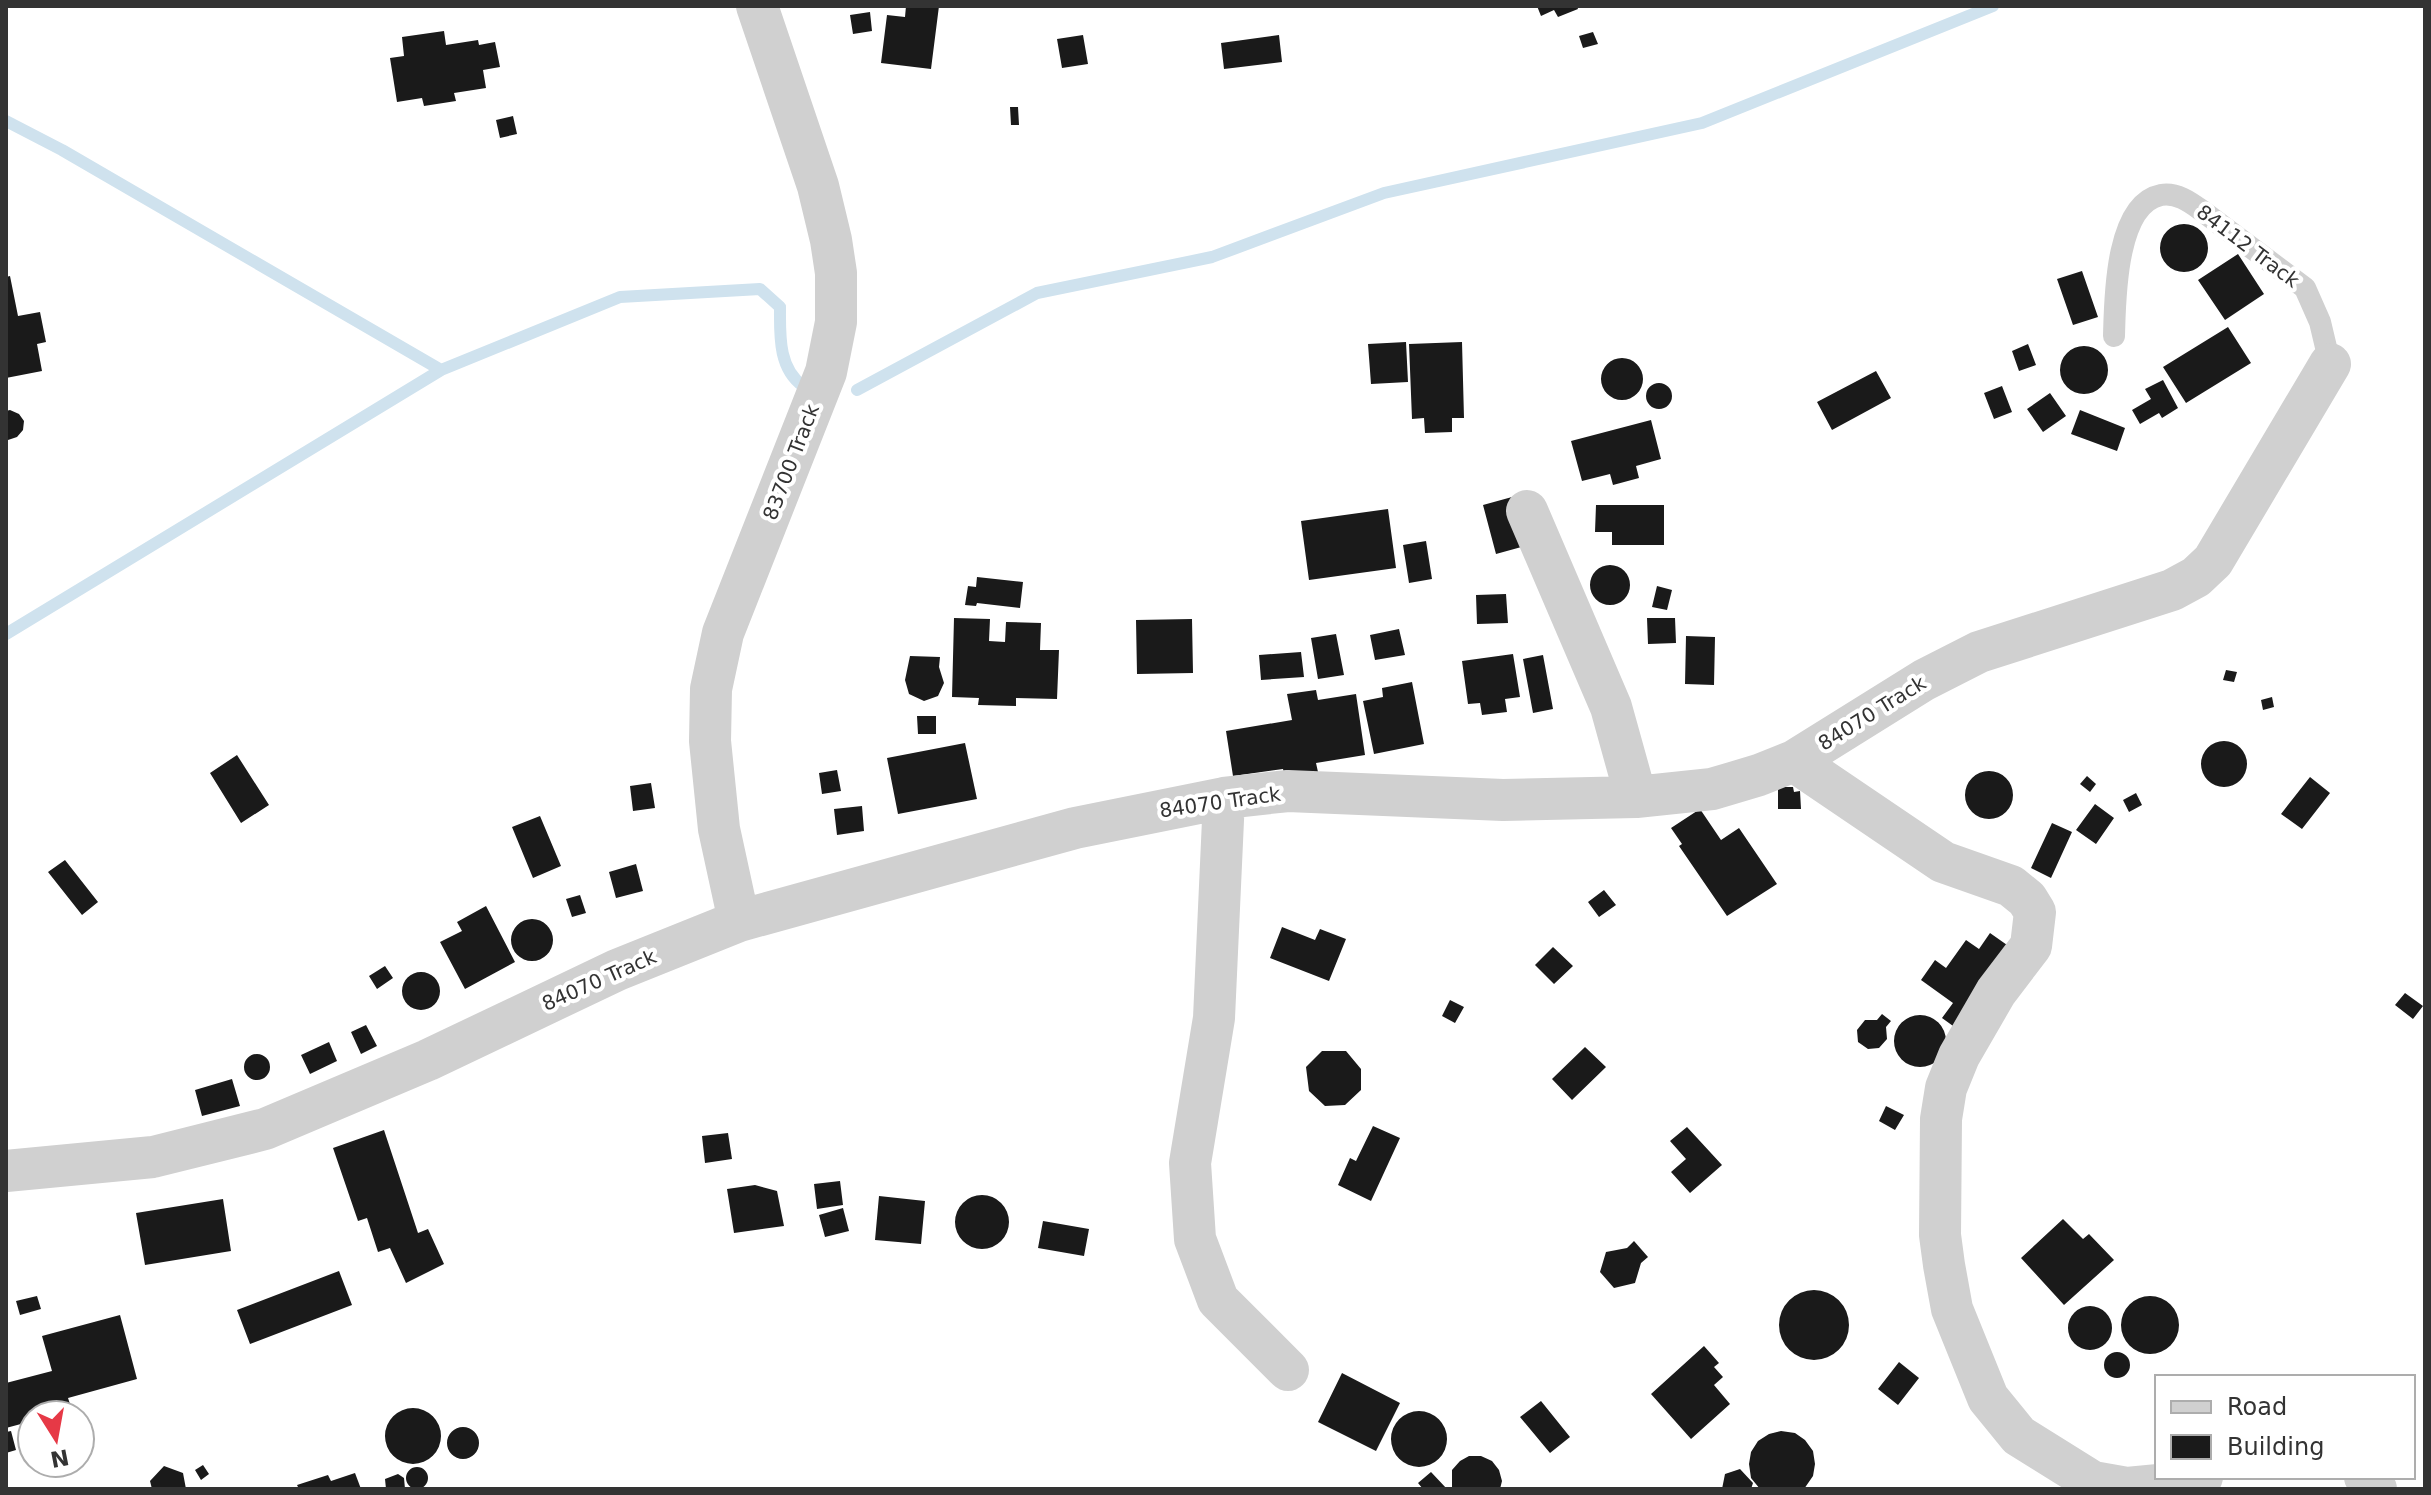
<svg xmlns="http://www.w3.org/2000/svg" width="2431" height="1495" font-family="'DejaVu Sans',sans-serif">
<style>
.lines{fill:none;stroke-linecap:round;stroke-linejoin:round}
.stream{stroke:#cfe2ee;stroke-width:12}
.building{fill:#1a1a1a}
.lane{stroke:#d0d0d0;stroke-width:22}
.street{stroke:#d0d0d0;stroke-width:42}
.labels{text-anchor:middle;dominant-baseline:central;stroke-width:8;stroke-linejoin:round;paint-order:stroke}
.street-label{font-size:20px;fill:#333;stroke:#fff}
</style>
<rect width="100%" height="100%" fill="#fff"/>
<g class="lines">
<path class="stream" d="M6,121L62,150L441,370
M857,390L1037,293L1212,257L1384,193L1702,123L1993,6
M6,634L441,370L620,297L760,289L780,307C780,335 778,368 803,386"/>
</g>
<path class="building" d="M906,6H939L931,69L881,63L887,15L905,17Z
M1537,6H1577L1578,9L1558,17L1554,10L1541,16Z
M870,12L872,31L853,34L850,15Z
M444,31L446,45L478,40L479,45L495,42L500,67L483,70L486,88L454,93L456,101L424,106L422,98L397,102L390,58L404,56L402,37Z
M1593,32L1598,44L1583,48L1579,36Z
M1083,35L1088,64L1062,68L1057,39Z
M1279,35L1282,62L1224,69L1221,43Z
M1010,107H1018L1019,125H1011Z
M513,116L517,134L500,138L496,120Z
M2160 248a24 24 0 1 1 48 0a24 24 0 1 1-48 0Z
M2238,254L2264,294L2225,320L2198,280Z
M2082,271L2098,317L2073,325L2057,279Z
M10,276L18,316L40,312L46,342L37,344L42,371L6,378V277Z
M2228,327L2251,363L2186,403L2163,367Z
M1406,342L1408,382L1371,384L1368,344Z
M1462,342L1464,418H1452V432L1425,433L1424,418L1412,419L1409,344Z
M2028,344L2036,365L2019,371L2012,351Z
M2060 370a24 24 0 1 1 48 0a24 24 0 1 1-48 0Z
M1601 379a21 21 0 1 1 42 0a21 21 0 1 1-42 0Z
M1876,371L1891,398L1832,430L1817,402Z
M2163,380L2178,408L2162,418L2159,413L2140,424L2132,410L2151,399L2145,389Z
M1646 396a13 13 0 1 1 26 0a13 13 0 1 1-26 0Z
M2002,386L2012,412L1994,419L1984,393Z
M2050,393L2066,416L2043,432L2027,409Z
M10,410L19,414L24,421L23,430L17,437L8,440L6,411Z
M2080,410L2125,428L2117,451L2071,434Z
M1651,420L1661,459L1636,466L1639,478L1613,485L1610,474L1582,481L1571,441Z
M1512,497L1525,546L1496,554L1483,505Z
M1596,505H1664V545H1612V532H1595Z
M1388,509L1396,568L1309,580L1301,521Z
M1426,541L1432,579L1409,583L1403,545Z
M1590 585a20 20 0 1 1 40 0a20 20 0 1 1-40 0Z
M977,577L1023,582L1020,608L977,603L976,606L965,605L968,586L976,587Z
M1657,586L1672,590L1667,610L1652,607Z
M1506,594L1508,623L1477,624L1476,595Z
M954,618L990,619L989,641L1005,642L1006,622L1041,623L1040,650H1059L1057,699L1016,698V706L978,705L979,698L952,697Z
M1647,618H1675L1676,643L1648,644Z
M1192,619L1193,673L1137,674L1136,620Z
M1399,629L1405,655L1375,660L1370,635Z
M1336,634L1344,675L1318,679L1311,638Z
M1686,636L1715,637L1714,685L1685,684Z
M1301,652L1304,677L1261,680L1259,655Z
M1513,654L1520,697L1505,699L1507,712L1482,715L1480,703L1468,704L1462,661Z
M1543,655L1553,709L1533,713L1523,659Z
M910,656L940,657L939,667L944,683L938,696L924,701L909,694L905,680Z
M2226,670L2237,672L2234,682L2223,680Z
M1412,682L1424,744L1374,754L1363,701L1383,697L1382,688Z
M1316,690L1318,700L1356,694L1365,755L1316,763L1318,772L1285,777L1283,769L1233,776L1226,731L1292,720L1287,694Z
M2272,697L2274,707L2263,710L2261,700Z
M917,716H936V734H918Z
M2201 764a23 23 0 1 1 46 0a23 23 0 1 1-46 0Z
M965,743L977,799L898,814L887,758Z
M237,755L269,805L241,823L210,773Z
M837,770L841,791L822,794L819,773Z
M1965 795a24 24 0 1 1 48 0a24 24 0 1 1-48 0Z
M2087,776L2096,784L2090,792L2080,784Z
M2310,777L2330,793L2302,829L2281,814Z
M651,783L655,808L633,811L630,786Z
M1778,787H1793L1794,792L1800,791L1801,809H1778Z
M2136,793L2142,805L2129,812L2123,800Z
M2095,804L2114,818L2096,844L2076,830Z
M862,806L864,831L837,835L834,809Z
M1700,809L1721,840L1739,828L1777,884L1727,916L1679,846L1682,844L1671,828Z
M540,816L561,866L533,878L512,827Z
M2052,823L2072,832L2051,878L2031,868Z
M65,860L98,902L82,915L48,872Z
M636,864L643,891L616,898L609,872Z
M1604,890L1616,905L1599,917L1588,902Z
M580,895L586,913L572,917L566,899Z
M486,906L515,962L465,989L440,942L462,931L457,922Z
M511 940a21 21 0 1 1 42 0a21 21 0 1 1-42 0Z
M1282,927L1315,940L1320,929L1346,939L1329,981L1270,958Z
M1990,933L2017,952L1960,1031L1942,1018L1953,1003L1921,980L1935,960L1946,968L1966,940L1979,949Z
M1553,947L1573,966L1554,984L1535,965Z
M385,966L393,978L377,989L369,976Z
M402 991a19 19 0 1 1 38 0a19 19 0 1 1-38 0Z
M2405,993L2423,1006L2413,1019L2395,1005Z
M1450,1000L1464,1007L1455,1023L1442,1016Z
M1882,1014L1891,1021L1886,1027L1887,1039L1879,1048L1868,1049L1858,1042L1857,1030L1865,1020H1877Z
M1894 1041a26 26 0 1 1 52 0a26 26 0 1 1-52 0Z
M366,1025L377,1046L361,1054L351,1032Z
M329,1042L337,1061L310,1074L301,1055Z
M1585,1047L1606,1067L1572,1100L1552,1079Z
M1322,1051H1346L1361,1069V1090L1345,1105L1325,1106L1309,1091L1306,1067Z
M244 1067a13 13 0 1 1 26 0a13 13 0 1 1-26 0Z
M232,1079L240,1106L202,1116L195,1090Z
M1886,1106L1904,1115L1895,1130L1879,1121Z
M1373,1126L1400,1138L1371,1201L1338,1185L1350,1158L1356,1161Z
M1687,1127L1722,1165L1690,1193L1671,1172L1686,1159L1670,1141Z
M384,1130L418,1233L428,1229L444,1264L406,1283L390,1248L378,1252L367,1218L358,1221L333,1148Z
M728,1133L732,1159L705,1163L702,1136Z
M840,1181L843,1205L817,1209L814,1184Z
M755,1185L777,1191L784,1226L734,1233L727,1189Z
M955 1222a27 27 0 1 1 54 0a27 27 0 1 1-54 0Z
M879,1196L925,1201L921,1244L875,1240Z
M223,1199L231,1251L145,1265L136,1213Z
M843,1208L849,1231L825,1237L819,1215Z
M2063,1219L2083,1239L2089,1234L2114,1260L2064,1305L2021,1258Z
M1043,1221L1089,1229L1084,1256L1038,1248Z
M1634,1241L1648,1257L1641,1263L1635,1283L1614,1288L1600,1272L1606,1252L1627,1248Z
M339,1271L352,1305L250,1344L237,1310Z
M1779 1325a35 35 0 1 1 70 0a35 35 0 1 1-70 0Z
M2121 1325a29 29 0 1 1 58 0a29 29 0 1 1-58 0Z
M37,1296L41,1309L20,1315L16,1301Z
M2068 1328a22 22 0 1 1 44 0a22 22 0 1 1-44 0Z
M120,1315L137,1379L68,1398L72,1410L54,1415H32V1421L6,1428V1383L52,1371L42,1336Z
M1704,1346L1719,1363L1714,1367L1723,1377L1714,1385L1730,1404L1691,1439L1651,1394Z
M2104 1365a13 13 0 1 1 26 0a13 13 0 1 1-26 0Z
M1899,1362L1919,1378L1898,1405L1878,1389Z
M1342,1373L1400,1403L1376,1451L1318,1422Z
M1541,1401L1570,1437L1550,1453L1520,1417Z
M385 1436a28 28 0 1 1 56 0a28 28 0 1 1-56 0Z
M1391 1439a28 28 0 1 1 56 0a28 28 0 1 1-56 0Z
M447 1443a16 16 0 1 1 32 0a16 16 0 1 1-32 0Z
M11,1431L16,1450L6,1453V1432Z
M1781,1431L1795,1433L1805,1440L1813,1451L1815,1464L1813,1476L1804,1489H1760L1751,1478L1749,1464L1751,1452L1758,1441L1769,1434Z
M1469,1456H1481L1492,1461L1499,1470L1502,1481L1500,1489H1452V1470L1460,1461Z
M203,1465L209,1474L201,1480L195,1470Z
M164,1466L183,1473L186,1489H152L150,1481Z
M406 1478a11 11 0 1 1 22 0a11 11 0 1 1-22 0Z
M1740,1469L1753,1483L1751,1489H1722L1725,1474Z
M1431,1472L1447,1489H1423L1418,1483Z
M355,1473L361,1489H299L297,1485L328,1475L331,1481Z
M398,1474L404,1478L405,1489H386L385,1479Z"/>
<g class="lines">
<path class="lane" d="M2114,336C2115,301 2115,204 2161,195C2176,192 2190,202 2201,210L2305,288L2320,322L2330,364"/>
<path class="street" d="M1527,511L1611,707L1636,797
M1794,761L1943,862L2011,886L2027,899L2035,912L2031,946L1996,992L1959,1056L1946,1088L1941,1119L1940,1235L1944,1265L1952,1309L1988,1398L2019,1436L2093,1482L2127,1488L2169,1484L2202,1477
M1224,798L1214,1018L1190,1163L1195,1239L1218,1300L1288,1370
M739,921L719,829L710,741L711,689L723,633L826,372L836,322V273L831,240L818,186L757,6
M6,1171L153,1157L265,1129L428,1060L617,970L739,921L1075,828L1224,798L1288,791L1503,800L1636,797L1712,789L1759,775L1794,761L1924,680L1979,652L2172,590L2196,577L2213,561L2330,364
M2365,1477L2376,1489"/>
</g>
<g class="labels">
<g class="street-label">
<text transform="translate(2248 246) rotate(37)">84112 Track</text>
<text transform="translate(791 462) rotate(-69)">83700 Track</text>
<text transform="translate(1872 713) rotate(-32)">84070 Track</text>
<text transform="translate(1220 802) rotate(-8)">84070 Track</text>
<text transform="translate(599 980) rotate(-24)">84070 Track</text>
</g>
</g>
<rect width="2431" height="1495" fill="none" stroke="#333333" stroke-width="16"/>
<rect x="2155" y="1375" width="260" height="104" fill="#ffffff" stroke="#adadad" stroke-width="2"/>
<rect x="2171" y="1401" width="40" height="12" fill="#d0d0d0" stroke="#adadad" stroke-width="2"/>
<text x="2227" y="1415" font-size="24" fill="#333333">Road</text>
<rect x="2171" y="1435" width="40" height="24" fill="#1a1a1a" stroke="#adadad" stroke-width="2"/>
<text x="2227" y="1455" font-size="24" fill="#333333">Building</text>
<g transform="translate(56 1439) rotate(169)"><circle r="38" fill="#ffffff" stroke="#adadad" stroke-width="2"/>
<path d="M0-6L14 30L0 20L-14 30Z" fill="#e63946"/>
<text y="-12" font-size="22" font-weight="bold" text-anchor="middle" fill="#333333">N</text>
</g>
</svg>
